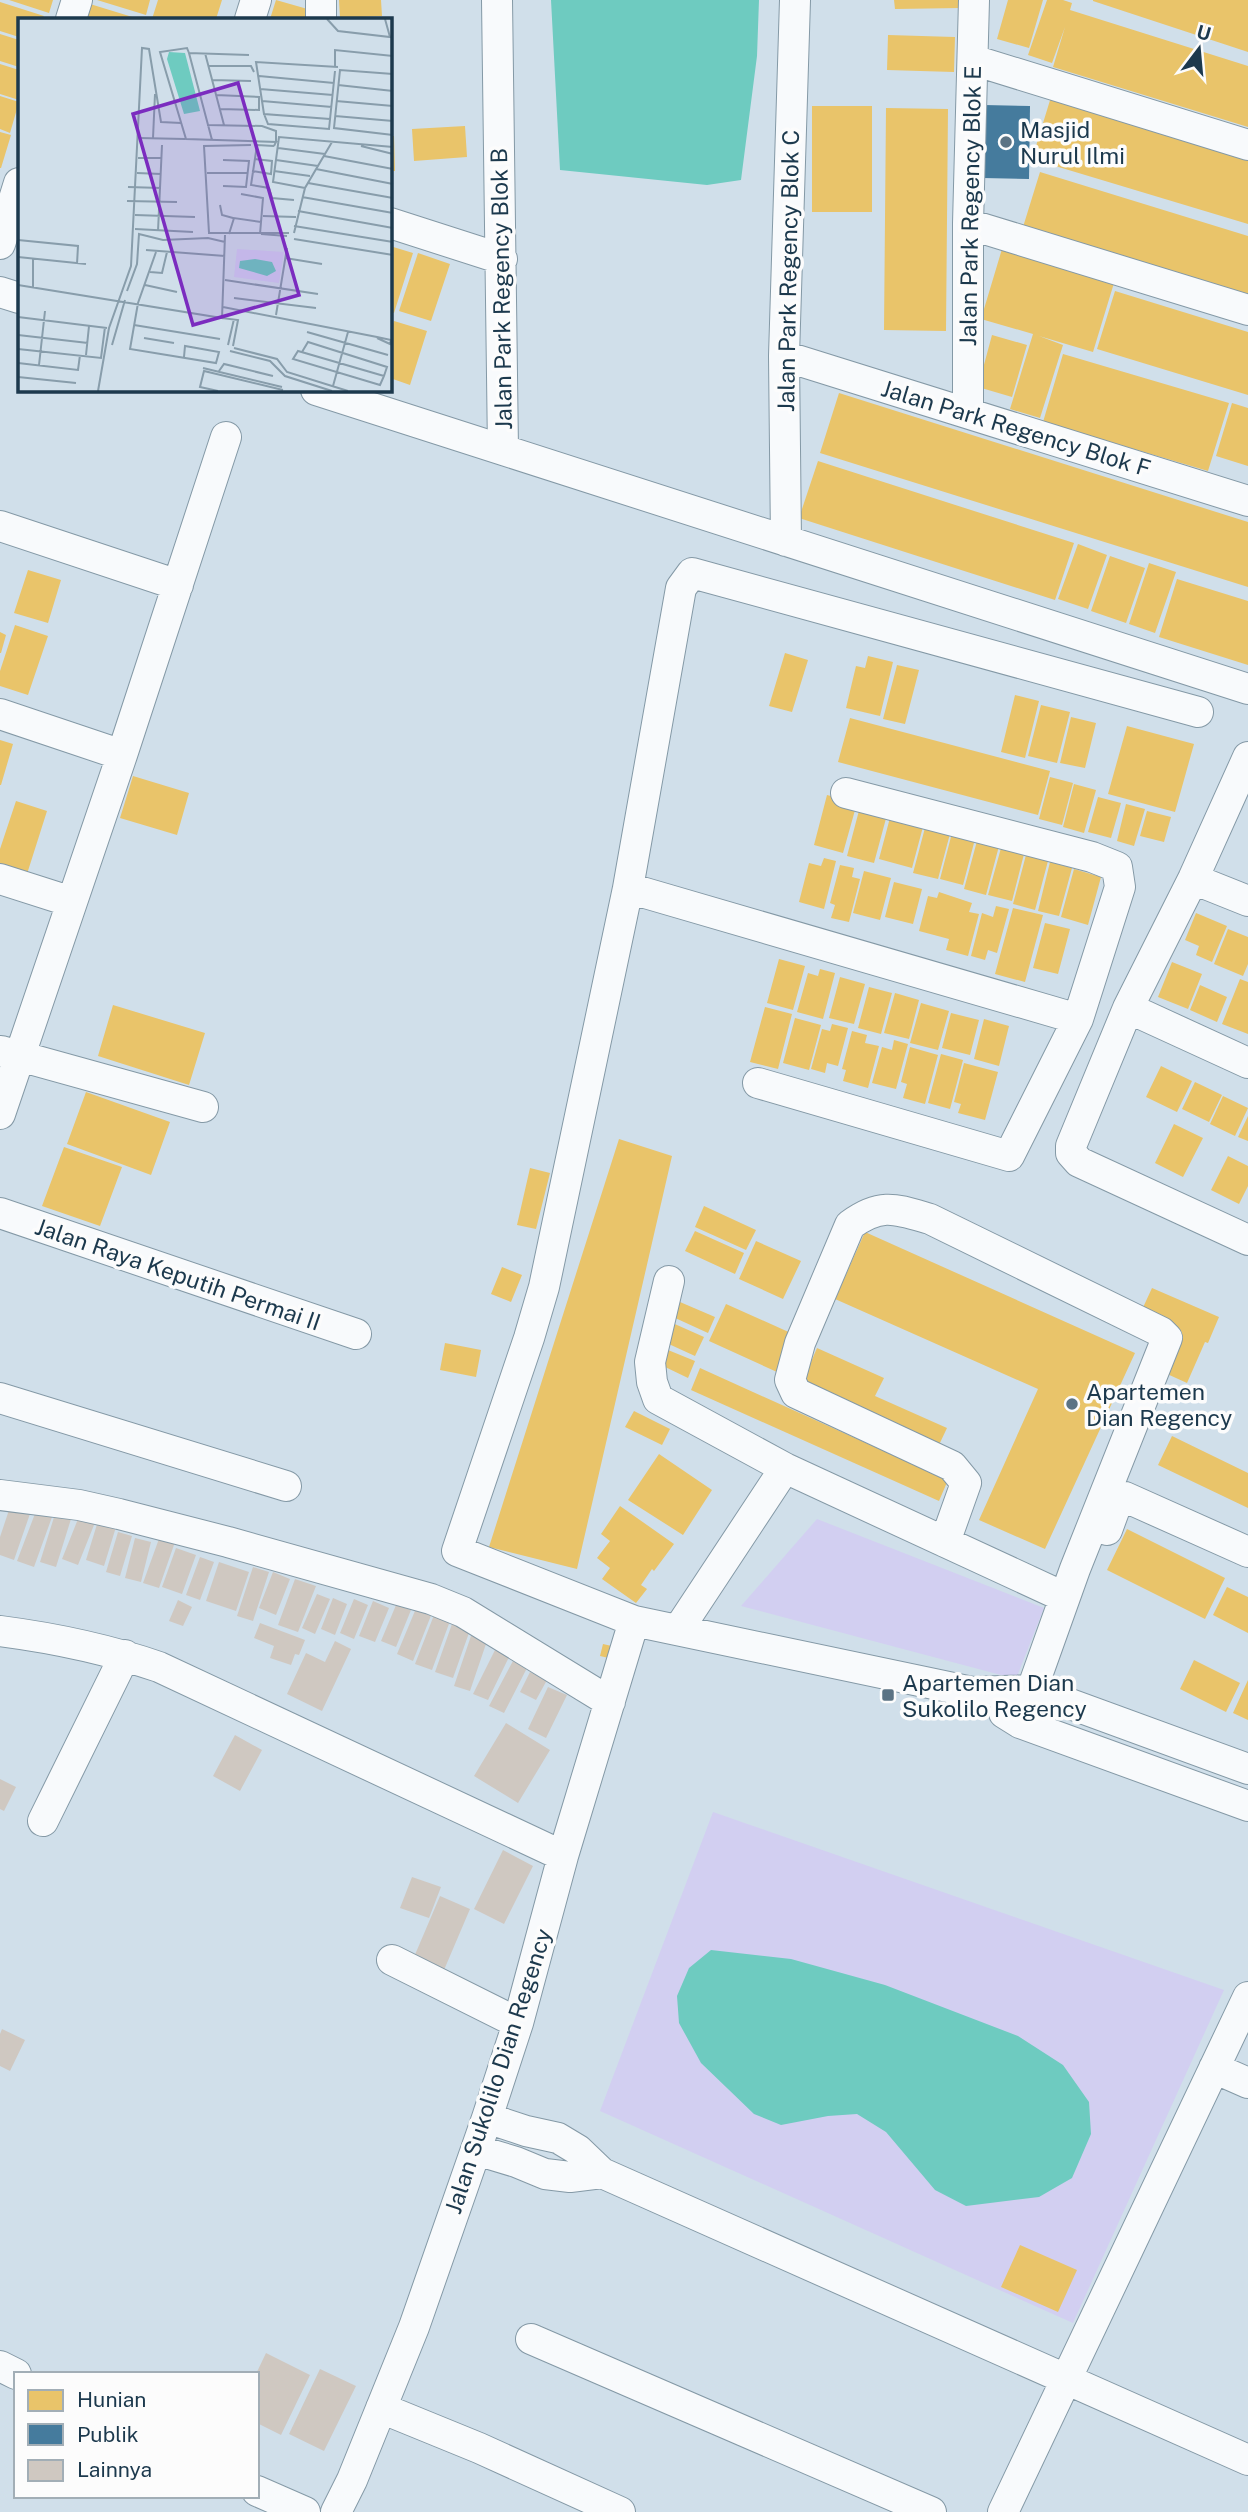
<svg xmlns="http://www.w3.org/2000/svg" width="1248" height="2512" font-family="'Public Sans',sans-serif">
<style>
.green{fill:#d2cff1}
.water{fill:#6ecbc0}
.homes{fill:#e9c46a}
.public{fill:#457b9d}
.building{fill:#cfc8c1}
.lines{fill:none;stroke-linecap:round;stroke-linejoin:round}
.minor-casing{stroke:#8499a6;stroke-width:32}
.minor{stroke:#f8fafc;stroke-width:30}
.poi-dot{fill:#5b7384;stroke:#fcfcfc;stroke-width:2.5}
.labels{text-anchor:middle;dominant-baseline:central;stroke-width:7;stroke-linejoin:round;paint-order:stroke}
.poi-label{font-size:23px;fill:#1c394d;stroke:#fcfcfc;text-anchor:start}
.street-label{font-size:23px;fill:#1c394d;stroke:#fcfcfc}
.inset-road{fill:none;stroke:#889dab;stroke-width:2}
.view{fill:#7b2cbf;fill-opacity:0.15;stroke:#7b2cbf;stroke-width:3.5}
.inset-edge{fill:none;stroke:#1c394d;stroke-width:3.5}
</style>
<rect width="100%" height="100%" fill="#d0dfea"/>
<path class="green" d="M817,1519L1044,1608L1016,1679L741,1606Z
M713,1812L1224,1990L1073,2323L600,2111Z"/>
<path class="water" d="M551,0H759L757,56L741,180L707,185L560,170Z
M711,1950L791,1959L885,1985L1018,2036L1063,2065L1089,2102L1091,2134L1072,2178L1039,2197L966,2206L935,2190L886,2132L857,2114L828,2116L781,2125L754,2114L701,2063L679,2023L677,1996L689,1968Z"/>
<path class="homes" d="M9,0H53L49,13Z
M97,0H150L146,15Z
M158,0H222L216,19H152Z
M276,0L311,10L308,19H270Z
M339,0H381L382,16L340,18Z
M894,0H960L961,8L895,9Z
M1008,0H1043L1029,48L997,39Z
M1047,0H1063L1072,3L1070,10L1248,66V127L1053,67L1065,27L1052,63L1028,55Z
M1093,0H1248V52L1093,1Z
M0,2L44,16L42,19H19V37L0,31Z
M90,4L139,19H85Z
M0,34L19,40V67L0,61Z
M888,35L955,37L954,72L887,70Z
M0,64L19,70V100L0,94Z
M0,96L19,102L10,133L0,129Z
M1051,97L1248,157V224L1032,159Z
M812,106H872V212H812Z
M886,108L948,109L946,331L884,330Z
M465,126L467,157L414,161L412,129Z
M0,132L11,135L1,168H0Z
M390,136H394L395,171H390Z
M1040,172L1248,236V296L1023,227Z
M390,246L413,253L394,313L390,312Z
M1002,249L1114,283L1093,352L1039,336L1063,345L1040,418L1010,409L1033,334L981,319Z
M418,253L450,264L431,321L399,311Z
M1115,291L1248,332V395L1097,349Z
M394,321L427,331L410,385L390,378V332Z
M992,335L1027,345L1012,397L978,387Z
M1063,354L1229,403L1208,471L1043,422Z
M839,393L1248,522V587L820,453Z
M1232,403L1248,408V466L1216,456Z
M818,461L1074,543L1055,600L799,518Z
M1078,544L1107,555L1088,609L1058,599Z
M1110,556L1145,568L1126,623L1091,611Z
M1149,563L1176,572L1155,633L1129,624Z
M28,570L61,580L48,623L14,613Z
M1177,579L1248,601V665L1159,637Z
M15,625L48,636L28,695L0,686V671Z
M0,632L6,635L1,653H0Z
M785,653L808,660L792,712L769,706Z
M868,656L893,662L880,716L846,708L856,666L865,668Z
M897,665L919,670L905,724L883,719Z
M1015,695L1039,701L1025,758L1001,752Z
M1041,705L1070,712L1057,763L1028,756Z
M1071,717L1096,723L1085,768L1060,763Z
M850,718L1050,771L1038,815L838,762Z
M1127,726L1194,744L1175,812L1108,794Z
M0,740L13,744L1,785H0Z
M133,776L189,793L177,835L120,818Z
M1050,777L1073,783L1062,825L1039,819Z
M1074,784L1096,790L1084,833L1063,827Z
M827,795L857,803L843,853L814,845Z
M1098,797L1121,803L1111,838L1088,832Z
M16,801L47,811L27,874L0,865V849Z
M861,803L888,811L874,863L847,856Z
M1126,804L1145,809L1134,846L1117,841Z
M1147,811L1171,817L1164,842L1140,836Z
M891,814L924,823L912,868L879,859Z
M926,824L951,830L938,879L913,873Z
M952,833L975,839L963,885L940,879Z
M977,841L999,846L986,895L964,889Z
M1001,848L1024,854L1012,901L988,895Z
M1026,855L1048,861L1035,910L1013,904Z
M824,858L836,861L824,909L799,902L809,863L821,866Z
M1050,862L1072,868L1059,916L1038,911Z
M840,865L854,868L852,877L860,879L849,922L831,918L835,905L830,903Z
M1074,869L1101,877L1088,925L1061,917Z
M864,871L891,878L880,920L853,913Z
M894,882L922,889L913,924L885,917Z
M939,892L972,903L969,912L979,914L968,956L946,950L949,939L919,931L928,896L937,898Z
M996,906L1009,909L997,953L988,950L985,960L971,956L982,913L993,917Z
M1013,908L1043,915L1025,982L995,974Z
M1196,913L1227,926L1212,962L1196,955L1199,946L1185,940Z
M1045,923L1070,929L1058,974L1033,968Z
M1228,929L1248,937V964L1243,976L1214,964Z
M779,959L805,966L793,1010L767,1003Z
M1172,962L1202,974L1188,1009L1158,997Z
M820,969L835,973L823,1019L797,1012L808,973L818,976Z
M840,977L865,984L854,1024L829,1018Z
M1240,979L1248,982V1034L1222,1024Z
M1200,985L1227,997L1217,1022L1190,1010Z
M869,987L892,993L881,1034L858,1028Z
M895,993L919,1000L909,1039L884,1033Z
M921,1003L949,1011L938,1050L910,1043Z
M113,1005L205,1033L189,1085L98,1056Z
M765,1007L792,1014L778,1069L750,1062Z
M951,1013L979,1020L970,1055L942,1048Z
M795,1018L821,1025L809,1070L783,1063Z
M984,1019L1009,1026L999,1066L974,1059Z
M832,1024L848,1028L838,1066L827,1063L825,1073L811,1069L822,1029L830,1031Z
M852,1031L867,1035L865,1043L879,1046L868,1088L843,1081L846,1070L842,1069Z
M894,1040L908,1044L896,1089L872,1083L882,1047L892,1050Z
M910,1047L938,1055L925,1104L903,1098L907,1084L901,1082Z
M941,1054L963,1060L950,1109L928,1103Z
M964,1063L998,1072L985,1120L958,1113L961,1104L954,1102Z
M1161,1066L1192,1081L1177,1112L1146,1097Z
M1195,1082L1222,1095L1209,1122L1182,1109Z
M86,1092L170,1122L151,1175L67,1144Z
M1223,1096L1248,1108L1235,1136L1210,1124Z
M1248,1116V1141L1238,1137Z
M1174,1124L1203,1138L1183,1177L1155,1163Z
M619,1139L672,1156L577,1569L489,1547Z
M64,1147L122,1167L100,1226L42,1206Z
M1228,1156L1248,1166V1186L1239,1204L1211,1190Z
M530,1168L550,1173L536,1229L517,1225Z
M704,1206L756,1230L746,1250L695,1227Z
M695,1231L744,1253L735,1274L685,1251Z
M865,1232L1135,1353L1045,1549L979,1520L1038,1389L835,1299Z
M756,1241L801,1261L783,1299L739,1279Z
M502,1267L522,1275L511,1302L491,1294Z
M1152,1288L1219,1317L1208,1343L1205,1342L1187,1383L1165,1373L1182,1332L1140,1314Z
M680,1302L715,1317L708,1333L673,1317Z
M726,1304L793,1334L777,1372L709,1341Z
M668,1321L704,1337L695,1356L660,1340Z
M445,1343L481,1350L476,1377L440,1370Z
M817,1348L884,1378L875,1396L947,1428L938,1447L801,1385Z
M668,1350L695,1361L688,1378L661,1365Z
M700,1368L948,1480L939,1501L691,1390Z
M634,1411L670,1429L662,1445L625,1427Z
M1172,1436L1248,1473V1508L1158,1465Z
M659,1454L712,1490L683,1535L628,1500Z
M620,1506L674,1544L654,1571L652,1569L641,1585L647,1589L636,1603L602,1579L610,1568L597,1558L610,1541L601,1534Z
M1127,1529L1225,1578L1205,1619L1107,1570Z
M1227,1587L1248,1597V1633L1213,1615Z
M603,1644L616,1647L613,1659L600,1656Z
M1194,1660L1240,1683L1226,1712L1180,1689Z
M1248,1680V1720L1233,1713Z
M1020,2245L1077,2270L1058,2312L1001,2287Z"/>
<path class="public" d="M984,105L1030,106L1029,179L983,178Z"/>
<path class="building" d="M12,1501L32,1508L14,1560L0,1555V1537Z
M36,1511L52,1517L34,1567L17,1561Z
M55,1514L71,1519L56,1567L40,1562Z
M80,1514L96,1520L78,1565L62,1559Z
M98,1521L116,1527L104,1566L86,1560Z
M118,1532L132,1536L120,1576L106,1572Z
M160,1536L175,1542L159,1588L143,1583Z
M135,1538L151,1542L141,1582L125,1578Z
M176,1548L196,1555L182,1594L162,1587Z
M200,1557L214,1562L200,1600L186,1595Z
M219,1562L249,1572L236,1611L206,1601Z
M253,1567L269,1572L253,1621L237,1616Z
M273,1572L290,1579L276,1615L259,1608Z
M295,1579L316,1586L298,1632L278,1625Z
M317,1594L330,1599L315,1634L302,1628Z
M333,1598L347,1604L335,1635L321,1629Z
M354,1599L368,1605L354,1639L340,1633Z
M178,1600L192,1607L183,1626L169,1621Z
M373,1601L389,1608L375,1642L359,1636Z
M396,1605L411,1610L396,1647L381,1641Z
M417,1606L432,1613L413,1661L397,1654Z
M434,1615L450,1621L432,1670L415,1664Z
M260,1623L305,1640L299,1655L295,1654L291,1665L270,1658L274,1646L254,1638Z
M452,1624L470,1630L453,1678L435,1672Z
M472,1633L488,1638L470,1691L454,1686Z
M335,1641L351,1649L322,1711L287,1694L306,1653L325,1662Z
M495,1650L509,1657L488,1700L473,1694Z
M514,1659L528,1666L504,1713L489,1706Z
M530,1672L547,1680L536,1700L520,1692Z
M548,1687L567,1695L546,1738L528,1729Z
M506,1723L550,1750L518,1803L474,1776Z
M235,1735L262,1750L240,1791L213,1776Z
M0,1779L16,1787L4,1811L0,1809Z
M503,1850L533,1866L504,1924L474,1909Z
M412,1877L441,1887L429,1918L400,1908Z
M440,1896L470,1909L444,1970L414,1957Z
M2,2029L25,2040L10,2071L0,2066V2034Z
M266,2353L310,2375L281,2435L257,2423L256,2374Z
M320,2369L356,2386L324,2451L289,2434Z"/>
<g class="lines">
<defs>
<path id="minor" d="M497,0L503,450L1248,689
M71,19L77,0
M250,19L256,0
M321,19V0
M973,60L1248,145
M390,223L502,259
M968,224L1248,310
M0,244L19,183
M0,292L19,298
M784,356L1248,501
M316,390L503,450
M968,412V224L974,0
M0,526L178,585
M786,541L784,356L795,0
M1198,712L692,573L681,588L628,888L544,1287L529,1338L457,1551L634,1621L972,1692L1032,1690L1248,1769
M0,714L122,755
M1248,757L1193,879L1128,1008L1071,1146V1153L1079,1162L1248,1240
M0,879L72,902
M1193,879L1248,901
M628,888L1078,1019
M1128,1008L1248,1063
M1,1051L203,1107
M758,1083L1009,1156L1078,1019L1120,887L1117,867L1092,857L846,793
M0,1114L122,755L226,437
M0,1213L356,1334
M669,1281L650,1362L652,1382L658,1399L785,1468
M0,1398L286,1486
M0,1495L79,1505L119,1514L228,1542L431,1599L463,1612L610,1702
M1107,1530L1118,1500L1125,1497L1248,1552
M945,1542L966,1483L952,1466L796,1393L790,1380L800,1343L850,1225C881,1202 896,1209 930,1219L1161,1332L1167,1338L1075,1569L1020,1723
M678,1630L785,1468L1064,1597
M0,1631C54,1638 107,1649 159,1667L563,1856
M1004,1713L1020,1723L1248,1806
M43,1821L125,1655
M392,1960L518,2023
M1214,2068L1248,2083
M487,2118L526,2131L558,2138L578,2150L602,2173L1248,2460
M476,2150L516,2162L545,2174L570,2177L602,2173
M531,2339L931,2512
M0,2366L16,2374
M381,2408L479,2448L620,2512
M257,2491L305,2512
M336,2512L352,2480L414,2327L487,2118L518,2023L563,1856L634,1621
M1003,2512L1248,1997"/>
</defs>
<use href="#minor" class="minor-casing"/>
<use href="#minor" class="minor"/>
</g>
<g class="poi-dot">
<circle cx="1006" cy="142" r="7"/>
<circle cx="1072" cy="1404" r="7"/>
<rect x="881" y="1688" width="14" height="14" rx="3.5"/>
</g>
<g class="labels">
<g class="poi-label">
<text x="1020" y="129">Masjid<tspan x="1020" dy="26">Nurul Ilmi</tspan></text>
<text x="1086" y="1391">Apartemen<tspan x="1086" dy="26">Dian Regency</tspan></text>
<text x="902" y="1682">Apartemen Dian<tspan x="902" dy="26">Sukolilo Regency</tspan></text>
</g>
<g class="street-label">
<text transform="translate(970 206) rotate(-89)">Jalan Park Regency Blok E</text>
<text transform="translate(788 271) rotate(-89)">Jalan Park Regency Blok C</text>
<text transform="translate(501 289) rotate(-91)">Jalan Park Regency Blok B</text>
<text transform="translate(1016 428) rotate(17)">Jalan Park Regency Blok F</text>
<text transform="translate(178 1274) rotate(19)">Jalan Raya Keputih Permai II</text>
<text transform="translate(498 2071) rotate(-72)">Jalan Sukolilo Dian Regency</text>
</g>
</g>
<g transform="translate(18 18)">
<rect width="374" height="374" fill="#d0dfea"/>
<path d="M219,231L266,234L261,265L216,259Z" fill="#d2cff1"/>
<path d="M151,34L167,35L182,93L166,96L149,41ZM237,241L254,244L258,253L249,258L221,250L222,243Z" fill="#6ecbc0"/>
<path class="inset-road" d="M309,1L320,13L372,19L367,1M171,35L169,30L142,34L168,121L258,124L256,128M187,35L206,107M190,48H233L236,54M317,49V32L375,38M375,56L322,52L316,110L375,117M241,58L316,65M194,62L233,63M320,67L375,73M242,71L315,77M198,77L241,79V92L202,91M244,83L314,89M318,83L375,88M246,96L250,106L311,111L317,53M317,98L375,103M312,101L246,96L238,44L320,49M189,107L244,108L258,113V124M121,120L167,121M135,120L137,76M194,122L171,35L231,37M233,127L186,128L191,215H271M256,128L239,127L233,167L251,170L254,180L276,182M343,128L375,136M260,130L307,136M306,138L375,151M120,140H144M258,142L300,148M298,151L375,166M234,153L253,156L254,143L236,141M256,153L292,158M119,155L143,156M189,155H230M290,165L375,180M205,168L228,169L231,143L205,142M110,169L143,170M287,170L255,164L261,119L375,129M223,176L245,180L242,216M284,179L375,195M109,183L159,184M202,187L204,197L215,200M280,193L375,210M117,197L177,199M245,198L278,199M276,208L375,224M117,211L175,214M140,213L144,127M276,215L287,170L314,124M211,216L216,200L243,204M243,216L269,218M276,221L375,237M0,222L60,228L59,246M128,232L207,238M138,234L120,285L112,331L198,345L201,334L167,328L166,339M0,239L68,246M267,240L304,246M132,254L144,255L149,234M207,262L300,276M0,267L204,300L207,217M127,267L159,274M15,270V241M109,273L119,246L121,216L145,222L190,220L207,224M216,280L298,290M205,289L359,319L373,322L372,326L359,320M258,297L269,230M0,299L89,310M204,300L220,302L215,328M116,307L202,321M289,314L370,337M0,317L70,325M126,320L156,325M94,327L107,282M210,327L216,301M216,330L259,341L269,354L330,373M0,331L83,340L87,309M212,333L252,343L267,358L314,373M284,334L290,324L369,349L366,358L362,367L275,341L280,333L366,358M68,337L71,308M0,345L60,352L62,337M21,347L27,293M185,350L264,369M201,353L206,346L255,358M0,359L58,365M315,368L330,314M80,373L91,310L113,248L124,30L131,31L143,104L163,105M200,373L182,369L186,353L265,372"/>
<path class="view" d="M220,65L281,277L175,307L115,96Z"/>
<rect width="374" height="374" class="inset-edge"/>
</g>
<rect x="14" y="2372" width="245" height="126" fill="#fcfcfc" stroke="#a2aeb6" stroke-width="2"/>
<rect x="28" y="2390" width="35" height="21" fill="#e9c46a" stroke="#a2aeb6" stroke-width="2"/>
<text x="77" y="2407" font-size="21" fill="#1c394d">Hunian</text>
<rect x="28" y="2424" width="35" height="21" fill="#457b9d" stroke="#a2aeb6" stroke-width="2"/>
<text x="77" y="2442" font-size="21" fill="#1c394d">Publik</text>
<rect x="28" y="2460" width="35" height="21" fill="#cfc8c1" stroke="#a2aeb6" stroke-width="2"/>
<text x="77" y="2477" font-size="21" fill="#1c394d">Lainnya</text>
<g transform="translate(1199 49) rotate(16)" stroke="#fcfcfc" stroke-width="5" paint-order="stroke">
<path d="M0-5L12 26L0 18L-12 26Z" fill="#1c394d"/>
<text y="-10" font-size="19" font-weight="bold" text-anchor="middle" fill="#1c394d">U</text>
</g>
</svg>
